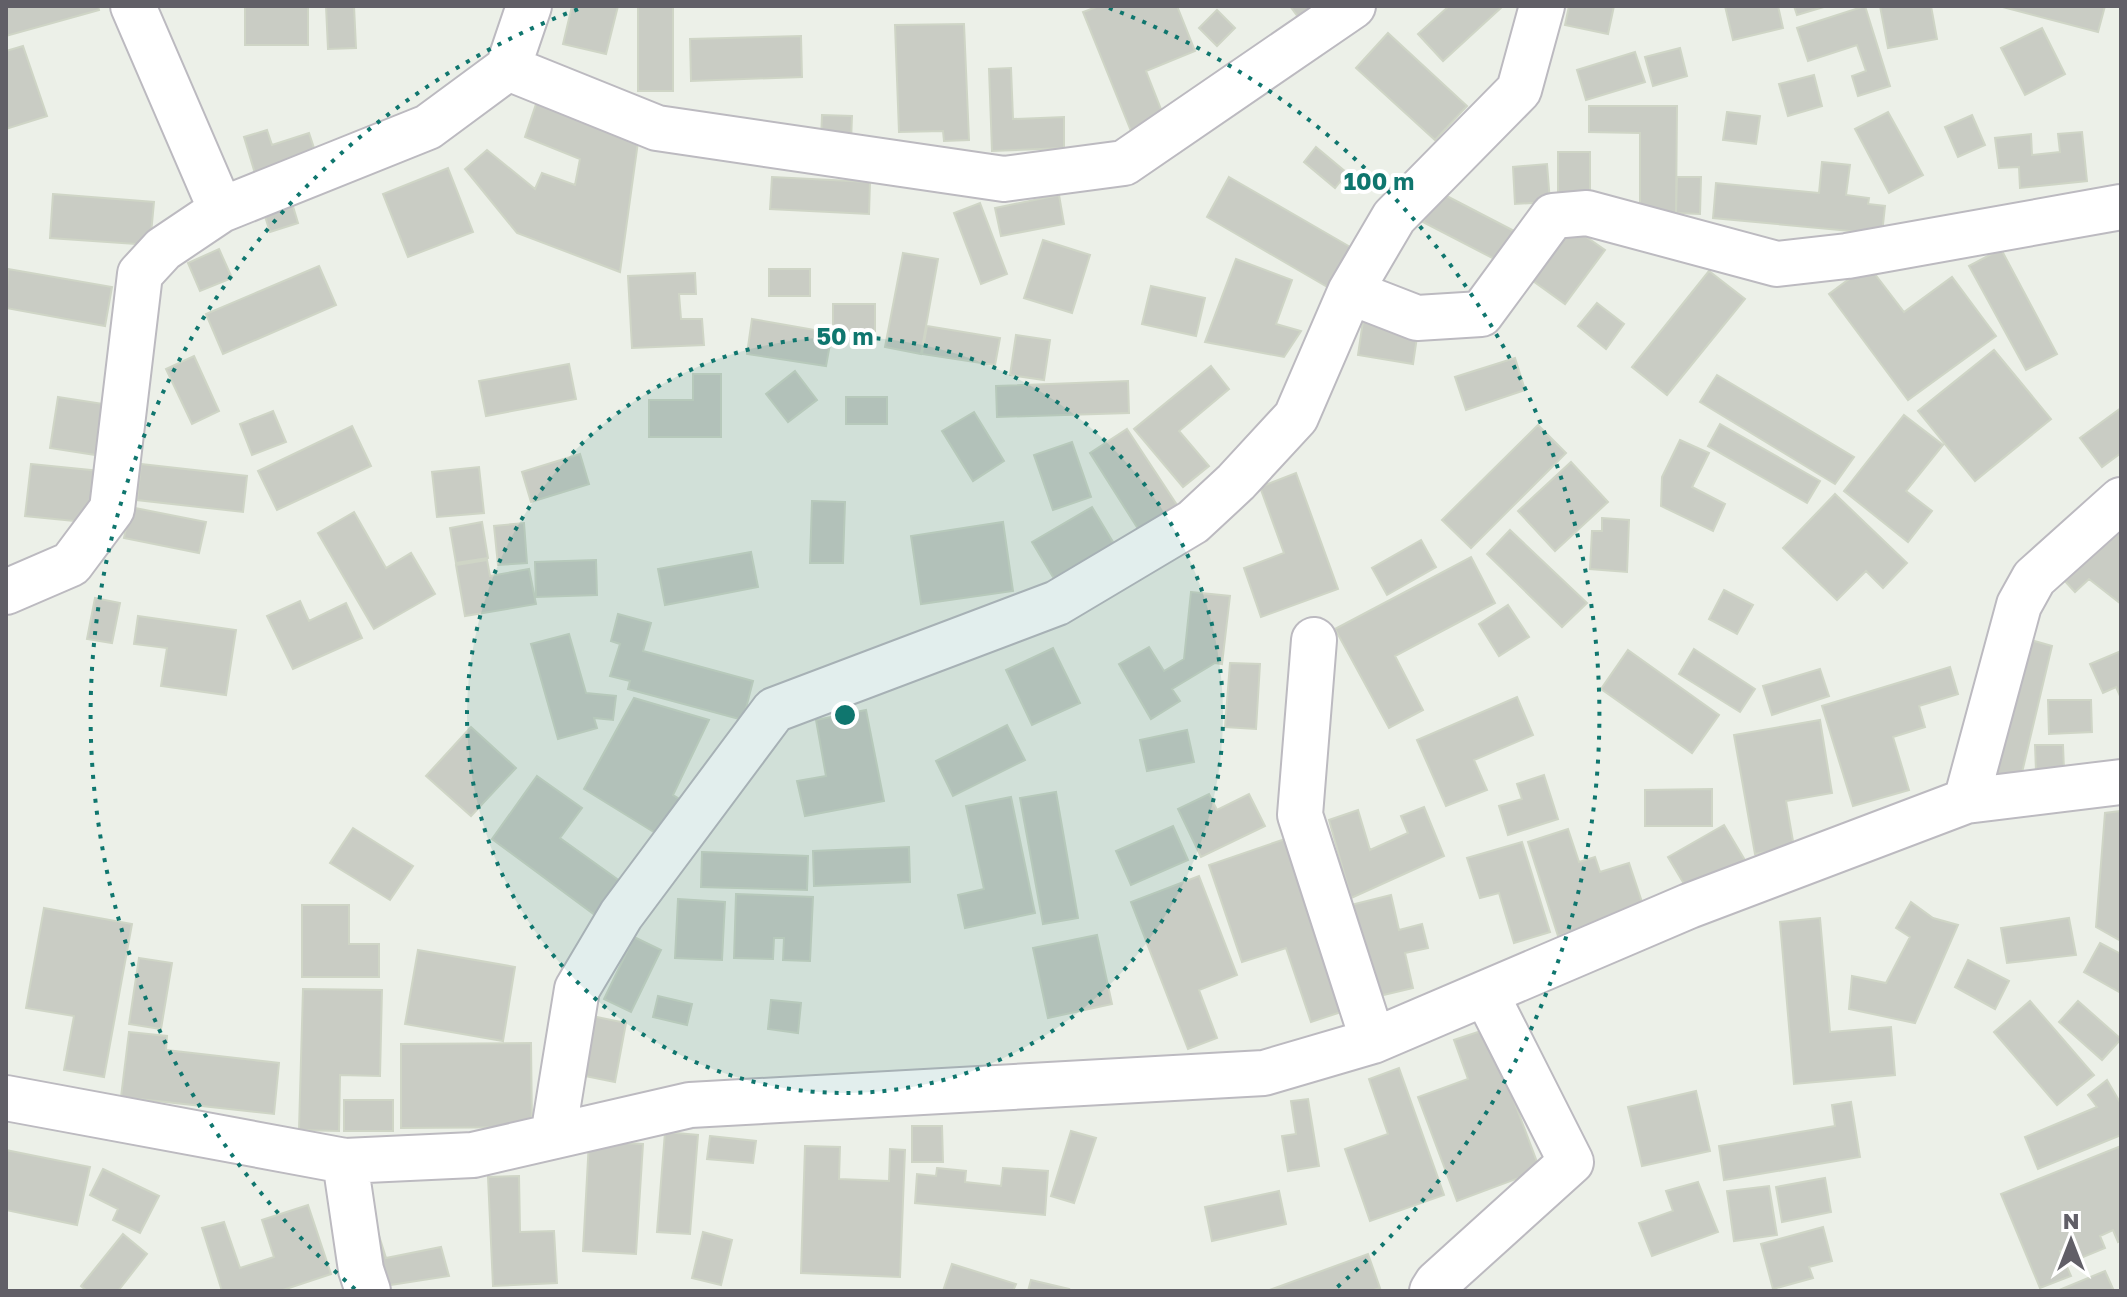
<svg xmlns="http://www.w3.org/2000/svg" width="2127" height="1297" font-family="'Golos Text',sans-serif">
<style>
.building{fill:#c9ccc4;stroke:#cfd5c6;stroke-width:2}
.lines{fill:none;stroke-linecap:round;stroke-linejoin:round}
.minor-casing{stroke:#bcbac0;stroke-width:48}
.minor{stroke:#fff;stroke-width:44}
.ring{fill:none;stroke:#0f766e;stroke-width:4;stroke-dasharray:4 8}
.centre{fill:#0f766e;stroke:#fff;stroke-width:4}
.ring-label{font-size:24px;text-anchor:middle;font-weight:bold;fill:#0f766e;stroke:#fff;stroke-width:8;stroke-linejoin:round;paint-order:stroke}
</style>
<rect width="100%" height="100%" fill="#ecf0e8"/>
<path class="building" d="M6,6H98L99,10L6,36Z
M245,6H308V45H245Z
M326,6H354L356,48L328,49Z
M572,6H618L606,54L563,44Z
M638,6H673V91H638Z
M1099,6H1177L1195,51L1146,71L1166,122L1133,136L1083,12Z
M1290,6H1331L1304,25Z
M1449,6H1503L1443,61L1418,34Z
M1569,6H1614L1608,34L1565,25Z
M1725,6H1778L1783,28L1733,40Z
M1794,6H1827L1797,15Z
M1865,6L1890,86L1858,96L1852,76L1866,71L1857,45L1808,61L1797,28Z
M1880,6H1931L1937,39L1888,48Z
M1999,6H2105L2098,32Z
M1217,10L1235,28L1217,46L1199,28Z
M964,24L969,140L944,141L943,131L899,132L895,25Z
M2042,28L2065,74L2025,95L2001,48Z
M1388,33L1467,106L1435,140L1356,68Z
M801,36L802,77L691,81L690,39Z
M23,46L47,116L6,129V51Z
M1680,48L1687,76L1653,86L1645,57Z
M1635,52L1645,82L1586,100L1577,70Z
M1011,68L1013,119L1064,117V148L992,151L989,69Z
M1814,75L1822,106L1788,116L1779,84Z
M537,101L638,142L620,272L517,233L465,169L487,150L535,189L542,173L575,185L580,159L525,137Z
M1589,106H1677L1676,213H1640V133L1589,132Z
M1727,112L1760,116L1756,144L1723,140Z
M1888,112L1923,175L1889,193L1855,129Z
M822,115L852,116L851,142L821,141Z
M1972,115L1985,145L1958,157L1945,127Z
M267,130L272,145L309,133L318,160L257,180L244,137Z
M2082,132L2087,181L2020,188L2019,167L1999,168L1995,138L2031,134L2032,155L2060,152L2058,134Z
M1316,147L1347,173L1335,188L1304,162Z
M1558,152H1590V195H1558Z
M1822,162L1850,165L1846,195L1869,198L1868,204L1885,206L1882,234L1713,218L1716,183L1819,193Z
M1547,164L1550,202L1515,204L1513,167Z
M448,168L473,232L408,257L383,194Z
M772,177L870,182L869,214L770,209Z
M1229,177L1352,248L1329,288L1207,217Z
M1677,177H1701L1700,214L1676,213Z
M1439,192L1518,233L1502,263L1423,222Z
M53,194L154,202L150,245L50,238Z
M1059,195L1064,224L1001,236L995,208Z
M292,203L298,223L270,232L264,213Z
M980,203L1007,274L981,284L954,213Z
M1572,227L1605,250L1565,304L1533,281Z
M1043,240L1090,255L1072,313L1024,298Z
M219,249L232,278L200,291L188,263Z
M2001,249L2057,354L2026,370L1969,266Z
M903,253L938,259L921,354L885,347Z
M1236,259L1292,280L1276,324L1301,331L1284,357L1205,342Z
M1868,265L1904,312L1952,277L1996,336L1908,400L1829,294Z
M319,266L336,305L223,354L206,314Z
M8,269L112,287L105,326L6,308Z
M769,269H810V296H769Z
M1709,271L1745,299L1667,395L1632,367Z
M695,273L696,294H679L681,319H702L704,345L632,348L628,276Z
M1151,286L1205,298L1196,336L1142,324Z
M1597,303L1624,324L1606,349L1578,326Z
M833,304H875V331H833Z
M752,319L832,333L826,366L747,354Z
M1363,321L1418,330L1413,364L1358,355Z
M927,326L1000,338L995,365L922,354Z
M1016,335L1050,340L1044,380L1010,375Z
M1994,350L2051,419L1975,481L1918,411Z
M194,356L219,411L192,424L166,369Z
M1515,358L1525,390L1466,410L1455,377Z
M569,364L576,399L486,416L479,381Z
M1211,366L1229,389L1179,431L1209,466L1183,487L1134,429Z
M795,371L817,400L788,422L766,394Z
M693,374H721V437H649V400H693Z
M1717,375L1854,457L1835,484L1700,402Z
M1128,381L1129,413L997,417L996,386Z
M58,397L110,405L102,456L50,448Z
M846,397H887V424H846Z
M2121,408V453L2102,467L2080,438Z
M273,411L286,442L252,455L240,424Z
M974,412L1004,461L973,481L942,431Z
M1904,415L1943,445L1906,491L1932,511L1908,542L1844,491Z
M1720,424L1820,481L1807,503L1708,446Z
M1538,425L1566,453L1471,548L1442,520Z
M352,426L371,466L277,510L258,471Z
M1127,429L1179,508L1140,532L1090,453Z
M1680,440L1709,453L1692,487L1725,504L1713,531L1661,506L1662,477Z
M1072,442L1091,497L1053,510L1034,455Z
M580,454L589,484L531,502L522,472Z
M1571,462L1608,502L1555,551L1518,511Z
M31,464L100,471L94,523L25,516Z
M141,464L247,476L243,512L137,500Z
M479,467L484,513L437,517L432,472Z
M1296,473L1338,589L1261,617L1244,568L1284,553L1260,487Z
M1835,494L1907,563L1883,588L1866,571L1837,600L1783,548Z
M812,501L845,502L843,563H810Z
M130,507L206,522L199,553L124,538Z
M1092,507L1119,552L1059,587L1032,542Z
M354,512L386,568L411,553L435,594L374,629L318,533Z
M1602,518L1629,520L1627,572L1590,569L1592,531H1602Z
M2103,519L2121,535V604L2089,579L2075,592L2051,566Z
M482,522L488,558L456,563L450,528Z
M1003,522L1013,591L921,604L911,536Z
M524,523L527,563L498,565L494,526Z
M1510,530L1587,603L1562,627L1487,554Z
M1421,540L1436,567L1387,595L1372,568Z
M751,552L758,587L665,605L658,569Z
M1471,557L1495,603L1395,656L1423,710L1389,728L1335,629Z
M487,560L490,576L529,569L536,604L465,616L456,565Z
M596,560L597,595L536,597L535,562Z
M1724,590L1753,605L1737,634L1709,619Z
M1191,592L1230,596L1222,664L1215,663L1172,689L1180,701L1151,719L1119,664L1149,647L1164,671L1184,659Z
M95,598L120,603L112,643L87,639Z
M300,601L309,621L346,603L362,638L293,669L267,616Z
M1508,605L1529,637L1499,656L1479,624Z
M618,614L651,623L643,651L753,681L743,720L628,689L630,681L610,676L620,644L611,641Z
M138,616L236,630L226,695L161,686L167,648L134,644Z
M569,634L586,693L616,696L613,720L594,718L597,728L558,739L531,644Z
M2020,637L2052,646L2020,781L1988,771Z
M1053,648L1080,703L1032,725L1006,670Z
M1694,649L1755,689L1740,712L1679,674Z
M1628,650L1719,715L1692,753L1601,689Z
M2121,651V698L2116,687L2103,693L2090,664Z
M1230,663L1260,664L1256,729L1225,727Z
M1950,667L1958,694L1919,706L1925,727L1893,737L1909,790L1853,806L1822,706Z
M1820,669L1829,696L1772,715L1763,686Z
M1517,697L1533,735L1474,760L1487,790L1446,806L1417,740Z
M634,698L709,720L673,795L688,804L665,839L584,789Z
M2048,700H2091L2092,732L2049,734Z
M866,710L884,801L805,816L797,781L826,776L816,720Z
M1820,720L1832,793L1786,801L1794,847L1755,854L1734,735Z
M1007,725L1025,760L953,796L936,761Z
M471,727L516,768L471,816L426,776Z
M1187,730L1194,762L1147,771L1140,740Z
M2035,745H2063L2064,770L2036,771Z
M1544,775L1558,819L1508,835L1499,806L1522,799L1517,784Z
M537,776L582,808L560,838L624,884L599,918L492,839Z
M1712,789V826H1645V790Z
M1056,792L1078,918L1043,924L1020,798Z
M1209,794L1217,810L1249,794L1265,826L1201,857L1178,809Z
M1011,797L1035,913L965,928L958,895L984,889L966,806Z
M1424,807L1444,856L1351,898L1329,820L1358,810L1370,850L1408,833L1401,816Z
M2121,811V941L2096,927L2105,813Z
M1724,825L1746,862L1690,894L1668,857Z
M1173,826L1188,860L1131,885L1116,851Z
M353,828L413,866L390,900L330,863Z
M1568,829L1579,862L1595,857L1600,872L1629,863L1644,908L1558,936L1528,842Z
M1291,837L1350,1009L1311,1022L1286,948L1242,962L1209,865Z
M1522,842L1550,932L1514,943L1499,893L1480,898L1467,858Z
M909,847L910,882L814,886L813,851Z
M702,852L808,856L807,890L701,887Z
M1199,876L1237,975L1199,990L1217,1038L1188,1049L1131,902Z
M736,894L813,897L810,961L783,960L784,938H774L773,959L734,958Z
M1391,895L1399,930L1422,924L1428,948L1405,953L1413,988L1375,997L1351,905Z
M678,899L725,902L722,960L675,958Z
M1911,902L1933,918L1958,925L1915,1023L1849,1009L1852,976L1886,983L1910,937L1896,928Z
M302,905H349V944H379V977H302Z
M44,908L132,924L104,1077L64,1070L74,1016L26,1008Z
M1820,918L1830,1032L1891,1027L1895,1075L1794,1084L1780,922Z
M2069,918L2076,955L2007,963L2001,928Z
M1097,935L1112,1004L1048,1018L1033,948Z
M634,937L661,950L631,1012L604,999Z
M2100,943L2121,954V993L2084,972Z
M418,950L515,967L503,1041L405,1024Z
M139,958L172,963L161,1029L129,1024Z
M1968,960L2009,981L1995,1009L1955,987Z
M303,989L382,990L380,1076L340,1075L339,1131L299,1130Z
M658,996L692,1004L687,1025L653,1017Z
M771,1000L801,1003L798,1033L768,1029Z
M2030,1001L2094,1075L2057,1105L1994,1032Z
M2078,1001L2121,1039L2102,1060L2059,1022Z
M592,1016L626,1023L615,1082L580,1075Z
M1487,1029L1540,1170L1457,1201L1418,1097L1468,1079L1454,1040Z
M129,1032L167,1036L166,1050L279,1063L274,1114L121,1097Z
M531,1043L532,1127L401,1128V1044Z
M1399,1068L1444,1195L1370,1221L1345,1149L1388,1134L1369,1079Z
M2107,1080L2121,1104V1135L2038,1169L2025,1137L2097,1107L2088,1095Z
M1696,1091L1710,1151L1642,1166L1628,1107Z
M1308,1099L1319,1166L1288,1171L1282,1136L1296,1134L1291,1101Z
M344,1100H393V1131H344Z
M1851,1102L1860,1157L1724,1180L1719,1146L1835,1126L1832,1105Z
M912,1126H942L943,1162H912Z
M1071,1131L1096,1138L1074,1203L1051,1196Z
M665,1132L698,1135L690,1234L657,1232Z
M710,1136L756,1141L753,1163L707,1159Z
M589,1141L643,1144L636,1254L583,1251Z
M805,1146L840,1147L839,1179L889,1181L890,1149L905,1150L900,1277L801,1273Z
M2121,1146V1240L2118,1242L2113,1230L2100,1236L2105,1248L2076,1260L2070,1247L2060,1251L2071,1276L2040,1288L2001,1194Z
M6,1150L90,1167L77,1225L6,1210Z
M937,1168L966,1171L965,1182L1001,1186L1003,1168L1048,1171L1045,1215L915,1203L917,1174L936,1176Z
M103,1169L159,1196L140,1233L113,1220L118,1209L90,1195Z
M519,1176L520,1232L554,1231L557,1283L493,1286L488,1177Z
M1825,1178L1831,1212L1782,1222L1776,1187Z
M1698,1182L1718,1232L1652,1256L1639,1223L1673,1211L1666,1191Z
M1769,1186L1777,1235L1734,1241L1727,1191Z
M1279,1191L1286,1224L1212,1241L1205,1207Z
M308,1205L331,1274L280,1291H222L202,1228L224,1222L240,1268L274,1257L262,1220Z
M376,1226L386,1258L441,1247L449,1276L371,1288Z
M1823,1227L1832,1261L1809,1267L1813,1278L1773,1289L1761,1244Z
M703,1232L732,1240L721,1285L692,1278Z
M123,1234L147,1254L118,1291H87L81,1286Z
M1368,1254L1380,1288L1370,1291H1267Z
M952,1264L1016,1284L1013,1291H943Z
M2105,1271L2114,1291H2057Z
M1031,1280L1069,1289L1068,1291H1028Z"/>
<g class="lines">
<defs>
<path id="minor" d="M133,6L221,210
M508,68L657,128L1004,179L1124,163L1353,6
M1350,292L1417,318L1481,314L1553,216L1587,213L1777,264L1847,256L2121,207
M6,592L71,564L112,509L140,274L163,249L221,210L428,127L508,68L529,6
M1314,640L1300,815L1373,1041
M1966,801L2019,605L2034,578L2121,500
M6,1098L345,1161L473,1155L690,1105L1264,1073L1373,1041L1689,906L1966,801L2121,782
M553,1136L577,989L621,915L774,710L1057,603L1193,522L1236,482L1296,417L1350,292L1394,217L1519,90L1542,6
M345,1161L361,1270L368,1291
M1432,1291L1437,1283L1571,1162L1486,994"/>
</defs>
<use href="#minor" class="minor-casing"/>
<use href="#minor" class="minor"/>
</g>
<circle cx="845" cy="715" r="378" fill="#0f766e" fill-opacity=".12"/>
<g class="ring">
<circle cx="845" cy="715" r="378"/>
<path d="M355 1289A755 755 0 0 1 581 8M1109 8A755 755 0 0 1 1335 1289"/>
</g>
<circle cx="845" cy="715" r="12" class="centre"/>
<g class="ring-label">
<text x="1379" y="190">100 m</text>
<text x="845" y="345">50 m</text>
</g>
<rect width="2127" height="1297" fill="none" stroke="#615f67" stroke-width="16"/>
<g transform="translate(2071 1241)" stroke="#ffffff" stroke-width="6" paint-order="stroke">
<path d="M0-6L14 30L0 20L-14 30Z" fill="#615f67"/>
<text y="-12" font-size="22" font-weight="bold" text-anchor="middle" fill="#615f67">N</text>
</g>
</svg>
